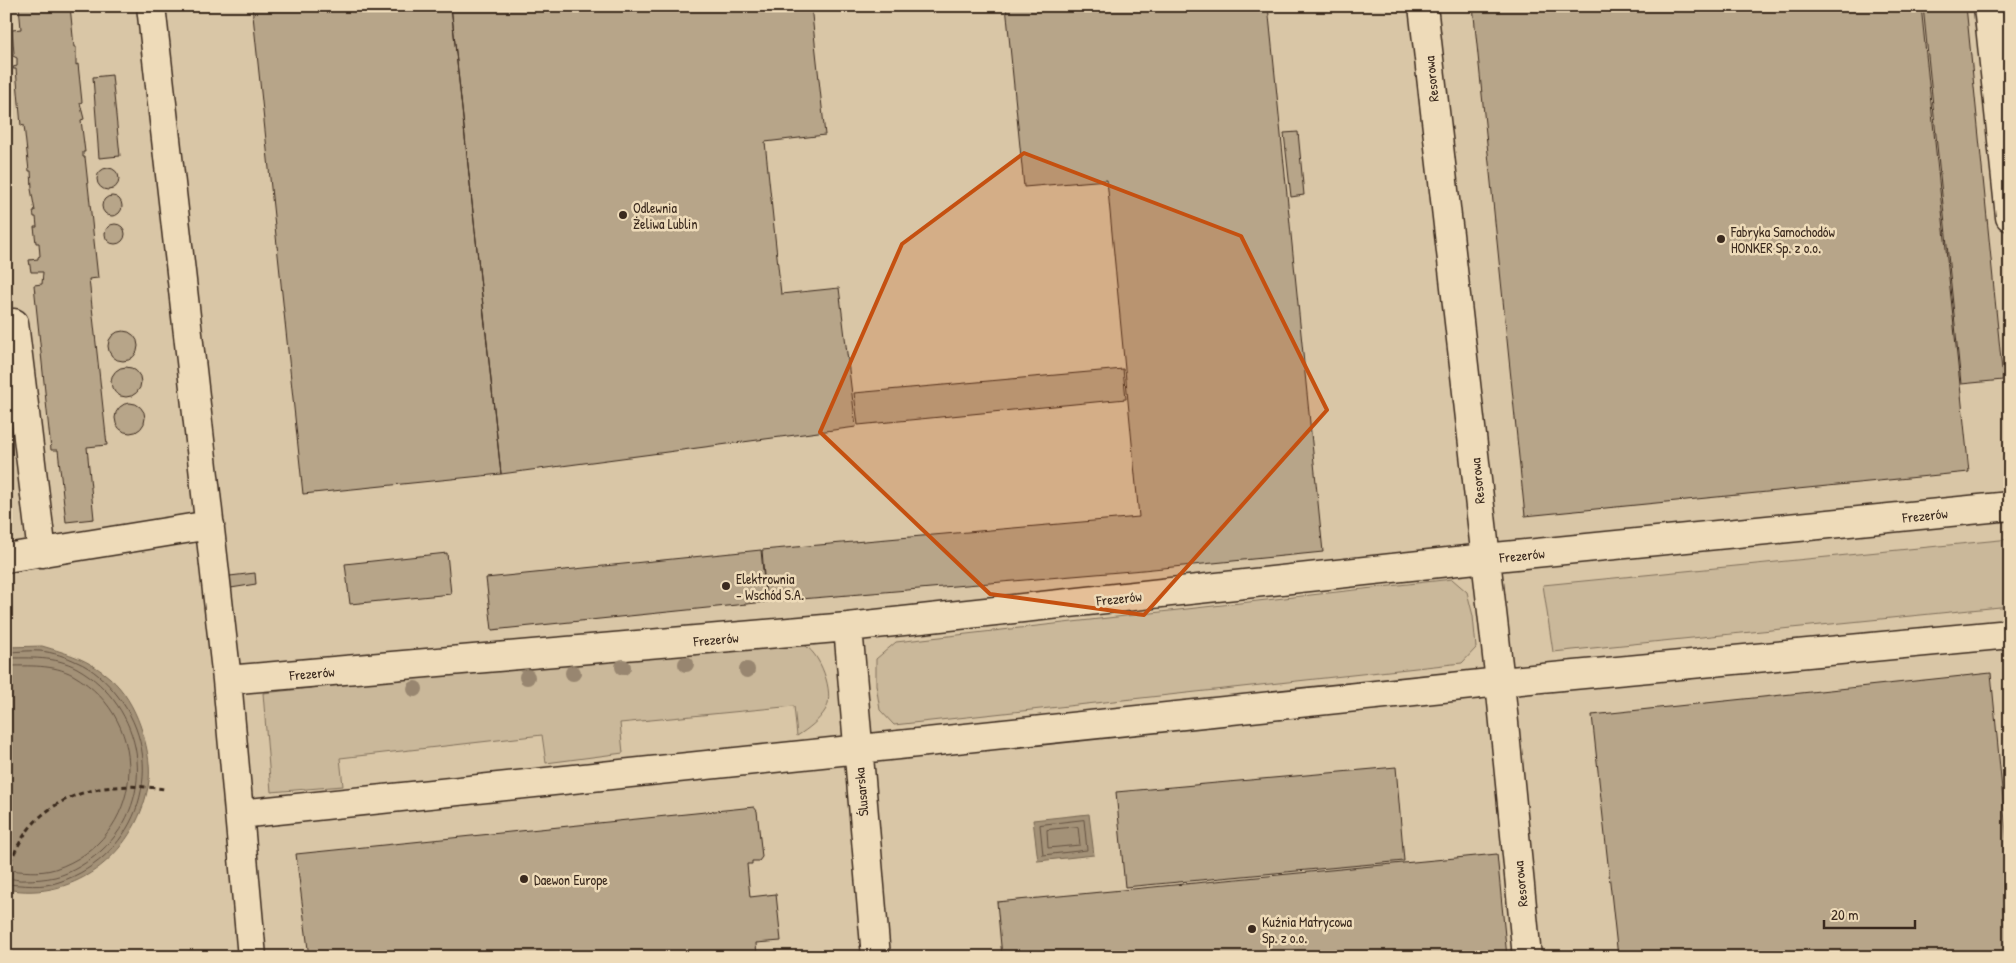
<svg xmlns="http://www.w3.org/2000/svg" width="2016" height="963" font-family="'Patrick Hand',sans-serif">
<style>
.built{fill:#d9c6a6}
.green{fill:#cab89a;stroke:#82715c}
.water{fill:#a39177;stroke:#796853}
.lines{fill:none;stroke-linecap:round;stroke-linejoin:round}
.shore{stroke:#655342;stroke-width:1}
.building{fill:#b7a589;stroke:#3b2a1e}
.minor-casing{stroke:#3b2a1e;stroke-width:31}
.path{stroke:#3b2a1e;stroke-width:3;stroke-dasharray:5 4;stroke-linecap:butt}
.minor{stroke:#eedbb9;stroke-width:28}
.tree{fill:#98866f}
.marked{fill:#c55010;fill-opacity:0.2;stroke:#c55010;stroke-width:4;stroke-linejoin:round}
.poi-dot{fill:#3b2a1e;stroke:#eedbb9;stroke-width:2}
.labels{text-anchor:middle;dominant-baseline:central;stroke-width:5;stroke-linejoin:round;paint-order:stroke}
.street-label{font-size:14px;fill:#3b2a1e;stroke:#eedbb9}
.poi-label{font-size:14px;fill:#3b2a1e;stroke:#eedbb9;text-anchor:start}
</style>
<rect width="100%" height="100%" fill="#e7d4b3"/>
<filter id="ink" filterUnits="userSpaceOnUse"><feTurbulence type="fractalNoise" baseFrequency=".02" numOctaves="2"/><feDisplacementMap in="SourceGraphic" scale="10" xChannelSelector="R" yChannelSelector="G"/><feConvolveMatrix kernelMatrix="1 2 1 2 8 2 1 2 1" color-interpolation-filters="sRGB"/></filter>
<g filter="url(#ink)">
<path class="built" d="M6,6H2010V957H6Z"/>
<path class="green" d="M2010,539V606L1553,652L1543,585Z
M1452,579L1467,592L1473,616L1476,648L1462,663L894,725L880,710L876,685V659L896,642Z
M767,641C777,642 792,640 802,644C820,651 835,693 826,709C819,721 808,729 797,736L794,706L620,723L623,753L546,763L542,735L340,758L343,786L271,792L263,693Z"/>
<path class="water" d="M42,646C69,654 88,659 110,678C124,690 134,708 140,725C146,742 151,763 149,781C139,850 77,903 6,889V647Z
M1089,814L1094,855L1038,861L1033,820Z"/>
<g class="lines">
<path class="shore" d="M6,652C17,652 29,650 40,651C52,652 67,657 77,662C92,668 107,682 117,695C170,762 139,856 59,882C42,888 23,885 6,884
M6,658C30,658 55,656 77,668C144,706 160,798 101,851C88,862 72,873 55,877C46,879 34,880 25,880C19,881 12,878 6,878
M6,666C29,666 53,664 73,675C155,722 145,839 55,869C39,874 23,871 6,870
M1084,820L1087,850L1043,855L1040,825Z
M1078,827L1080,845L1048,848L1047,830Z"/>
</g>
<path class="building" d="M19,6H70L74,47H76V65L78,64L82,102L80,103L84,119L81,120L85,152H83V157H85L98,278L89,279L107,445L87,447L94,519L66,522L58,450H51L34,285L42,284L43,272H31L29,260L38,259V257L40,256L39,243H36L34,227H37L36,217H34L33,211H35L31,189L32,188L31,171H29L24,125L21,126L16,69H13V67L17,66V58L11,55L14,54L12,30L21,29Z
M252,6H451L501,474L303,494Z
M451,6H811L825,135L765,142L781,294L839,288L856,427L501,474Z
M1006,6H1268L1323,552L1143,570L766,602L762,550L1139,517L1107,180L1024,187Z
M1473,6H1921L1969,472L1525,516Z
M1923,6H1966L2003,380L1961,384Z
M112,75L120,156L99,158L93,77Z
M1298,132L1304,195L1291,197L1284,133Z
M97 179a11 11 0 1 1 22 0a11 11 0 1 1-22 0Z
M6,169L9,201H6Z
M102 206a10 10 0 1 1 20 0a10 10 0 1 1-20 0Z
M105 234a10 10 0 1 1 20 0a10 10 0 1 1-20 0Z
M108 346a15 15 0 1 1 30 0a15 15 0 1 1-30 0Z
M111 382a15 15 0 1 1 30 0a15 15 0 1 1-30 0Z
M1123,369L1126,399L858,425L854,393Z
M115 418a15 15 0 1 1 30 0a15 15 0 1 1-30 0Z
M761,550L766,602L492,630L486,578Z
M447,553L451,594L350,604L345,564Z
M255,573L256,584L231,588L230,576Z
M1991,673L2010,874V957H1618L1592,715Z
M1396,767L1404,861L1125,887L1116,792Z
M754,807L757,811L762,857L759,861H752V864H747L750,897L776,894L781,941L756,943L757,957H309L296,854Z
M1497,854L1507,957H1002L997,902Z"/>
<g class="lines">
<defs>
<path id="minor" d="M151,6L227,680L252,957
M1423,6L1500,682L1527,957
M1988,6L2010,217
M6,324L14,323L42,553
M6,558L210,525
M848,627L876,957
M227,680L848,627L1485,558L2010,506
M239,814L1500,682L2010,634"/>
</defs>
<use href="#minor" class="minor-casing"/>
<path class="path" d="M6,870C14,854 21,837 33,824C67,787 118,782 164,789"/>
<use href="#minor" class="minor"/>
</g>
<g class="tree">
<circle cx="686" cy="664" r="8"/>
<circle cx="623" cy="667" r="8"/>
<circle cx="747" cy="670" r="8"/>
<circle cx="573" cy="673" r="8"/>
<circle cx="527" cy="677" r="8"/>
<circle cx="415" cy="689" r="8"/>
</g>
</g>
<path class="marked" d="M1024,153L1241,236L1327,410L1144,615L990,594L820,432L902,244Z"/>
<g class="poi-dot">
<circle cx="623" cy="215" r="5"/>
<circle cx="1721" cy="239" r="5"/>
<circle cx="726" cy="586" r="5"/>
<circle cx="524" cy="879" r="5"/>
<circle cx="1252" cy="929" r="5"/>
</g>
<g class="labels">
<g class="street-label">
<text transform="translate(1431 79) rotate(-96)">Resorowa</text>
<text transform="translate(1477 481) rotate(-96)">Resorowa</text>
<text transform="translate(1925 515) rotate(-6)">Frezerów</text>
<text transform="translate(1522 555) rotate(-6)">Frezerów</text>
<text transform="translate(1119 598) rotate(-6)">Frezerów</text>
<text transform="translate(716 639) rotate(-5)">Frezerów</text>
<text transform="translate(312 673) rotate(-5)">Frezerów</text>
<text transform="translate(861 792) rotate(-95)">Ślusarska</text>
<text transform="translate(1520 884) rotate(-96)">Resorowa</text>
</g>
<g class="poi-label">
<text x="633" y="207">Odlewnia<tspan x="633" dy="16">Żeliwa Lublin</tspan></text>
<text x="1731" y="231">Fabryka Samochodów<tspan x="1731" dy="16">HONKER Sp. z o.o.</tspan></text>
<text x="736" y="578">Elektrownia<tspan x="736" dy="16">- Wschód S.A.</tspan></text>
<text x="534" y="879">Daewon Europe</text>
<text x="1262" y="921">Kuźnia Matrycowa<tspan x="1262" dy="16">Sp. z o.o.</tspan></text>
</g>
</g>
<rect width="2016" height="963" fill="none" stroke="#eedbb9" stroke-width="25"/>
<rect x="12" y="12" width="1991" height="938" fill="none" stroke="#3b2a1e" stroke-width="2" filter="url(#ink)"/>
<path d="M1824 920v8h91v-8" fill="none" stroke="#3b2a1e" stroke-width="2.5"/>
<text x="1831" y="920" font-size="15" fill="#3b2a1e" stroke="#eedbb9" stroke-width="4" paint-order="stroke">20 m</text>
</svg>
